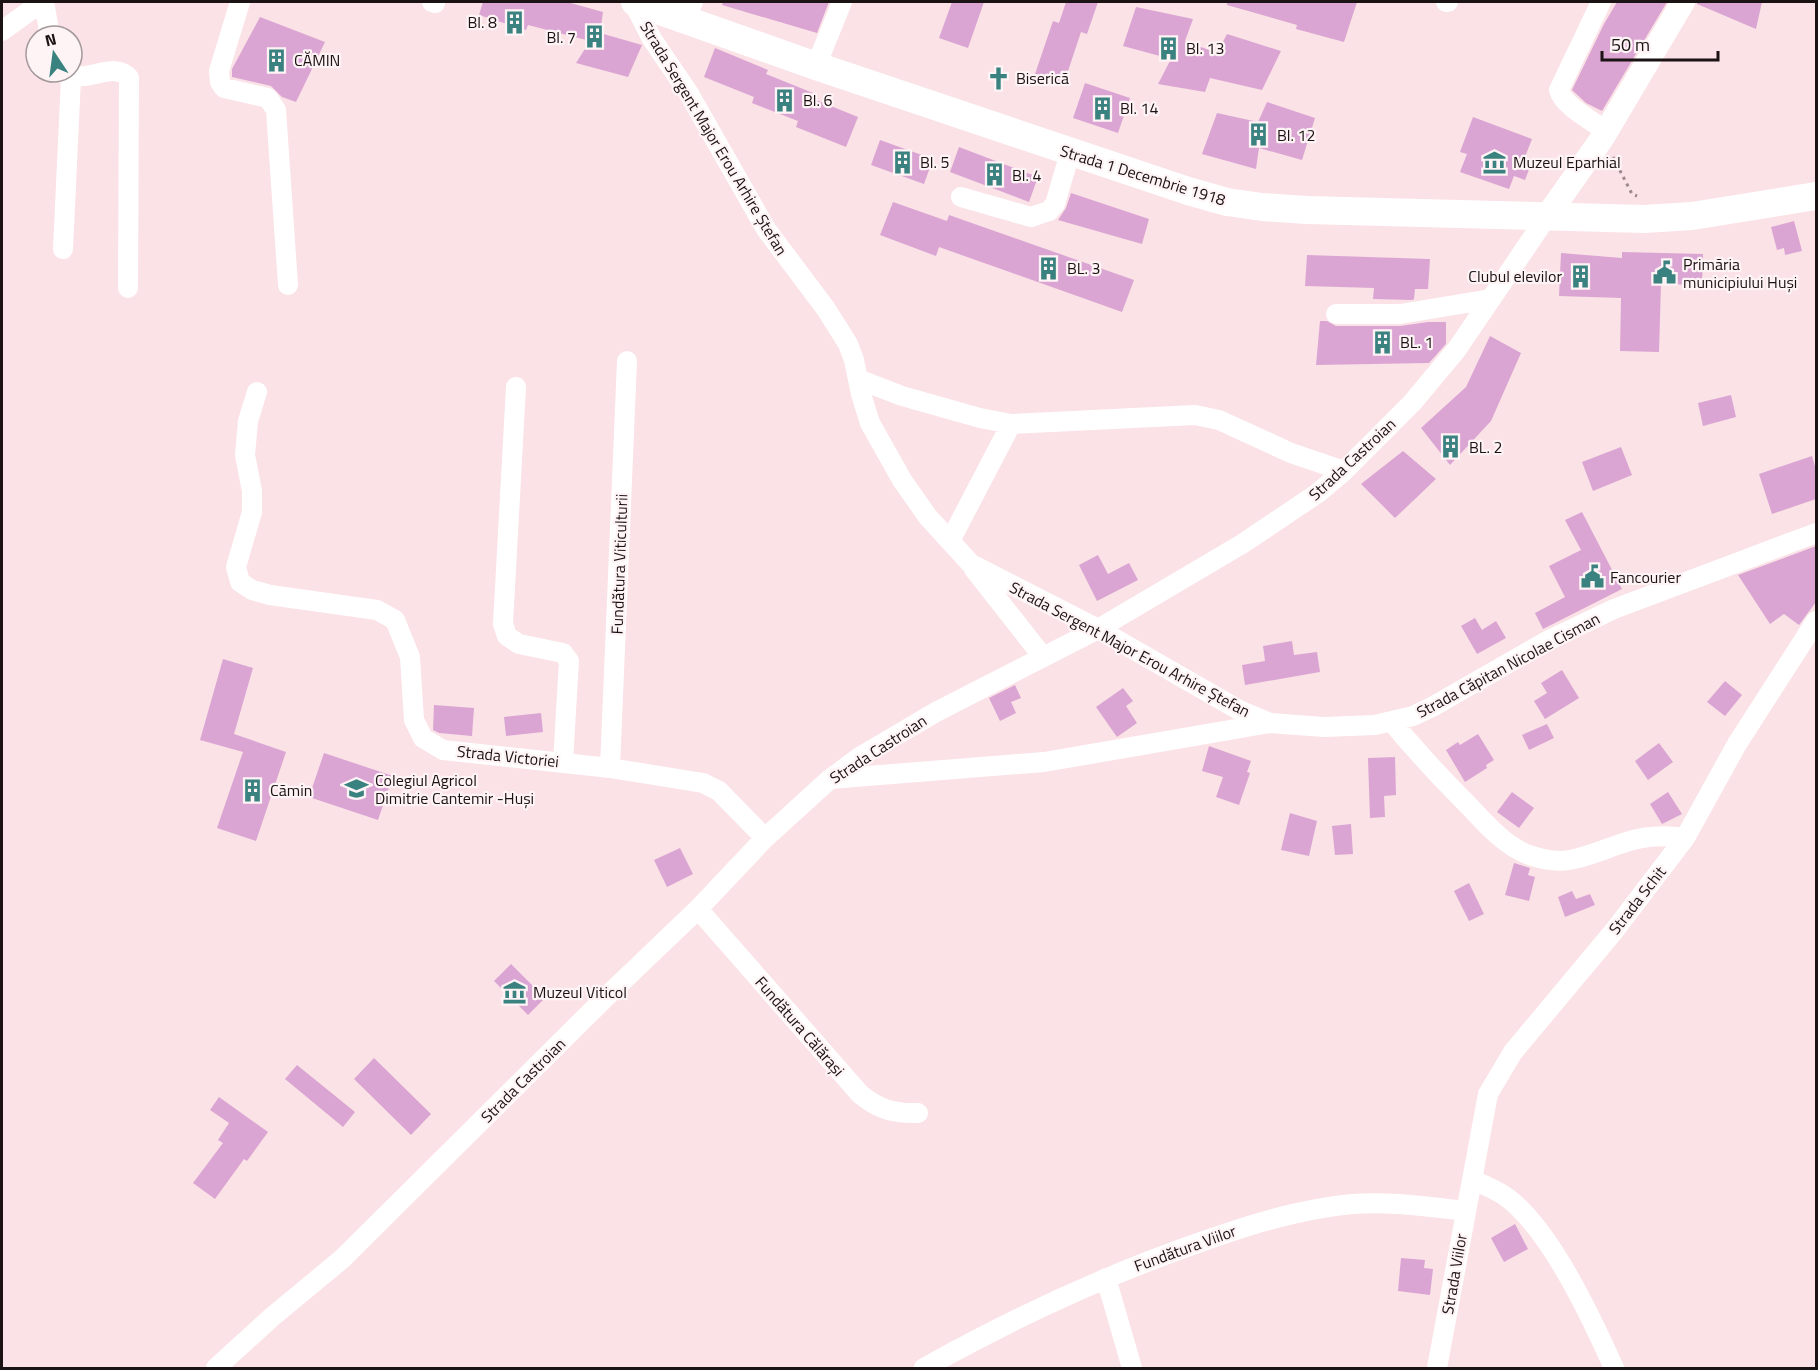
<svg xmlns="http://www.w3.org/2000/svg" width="1818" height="1370" font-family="'Titillium Web',sans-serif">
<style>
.building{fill:#daa5d3}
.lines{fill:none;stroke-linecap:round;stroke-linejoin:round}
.path{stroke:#9a888b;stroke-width:3;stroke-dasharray:3 4.5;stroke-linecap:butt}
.minor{stroke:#fff;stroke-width:20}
.major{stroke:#fff;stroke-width:24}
.highway{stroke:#fff;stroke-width:28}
.labels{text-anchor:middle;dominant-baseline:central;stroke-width:4.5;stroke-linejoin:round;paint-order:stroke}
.poi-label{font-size:16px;fill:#1b1214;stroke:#fef3f5;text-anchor:start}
.street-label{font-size:16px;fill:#1b1214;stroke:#fef3f5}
</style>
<rect width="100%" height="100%" fill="#fbe2e6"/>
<path class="building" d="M483,2H567L603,12L600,33L642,45L628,77L576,63L590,41L528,25L526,30L479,15Z
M723,2H829L817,33L722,5Z
M952,2H984L968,48L939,38Z
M1066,2H1098L1087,34L1081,32L1064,83L1035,74L1053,21L1059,23Z
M1227,2H1357L1344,42L1296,29L1297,25L1227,5Z
M1617,2H1667L1602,111L1586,103L1572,90L1604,24Z
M1697,2H1762L1756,29L1697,4Z
M1136,7L1193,19L1185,41L1217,53L1227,34L1281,51L1262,90L1210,78L1205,92L1158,84L1171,59L1123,46Z
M260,17L325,42L296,102L282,97L271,86L232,77V69Z
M715,48L768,70L766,74L813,93L811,98L858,117L846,147L796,127L798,121L752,103L754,97L704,77Z
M1085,83L1130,98L1118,133L1073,118Z
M1267,102L1315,118L1302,160L1259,148L1256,169L1202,154L1217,113L1258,122Z
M1473,117L1532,139L1525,157L1533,159L1525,180L1514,176L1509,189L1460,172L1467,154L1460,152Z
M880,140L933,159L924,184L871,165Z
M959,147L1038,177L1029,202L950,172Z
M1071,193L1149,219L1142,244L1058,220L1066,208Z
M893,202L947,221L949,215L1134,280L1122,312L939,247L936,256L880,235Z
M1794,221L1802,251L1785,255L1784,248L1777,250L1771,227Z
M1622,252L1703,254L1702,285L1661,284L1659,352L1620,351L1621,298L1559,296L1561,253L1622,258Z
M1307,255L1430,259L1428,289H1415L1414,299L1412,300L1373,299L1374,288L1305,286Z
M1320,321H1327L1336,326H1400L1428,322H1446V344L1429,363L1316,365Z
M1490,336L1521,353L1491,421L1450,465L1421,428L1466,387Z
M1731,395L1736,417L1703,426L1698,403Z
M1621,447L1632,475L1593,491L1582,462Z
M1403,451L1436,479L1395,518L1361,484Z
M1812,456L1816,470V499L1772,514L1759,474Z
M1582,512L1622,589L1543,629L1535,613L1565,597L1549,566L1581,550L1565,520Z
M1816,546V602L1799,625L1784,614L1770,624L1738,575Z
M1098,555L1108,574L1129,563L1138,580L1097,601L1079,565Z
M1475,618L1482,630L1496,621L1506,638L1477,654L1461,626Z
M1292,641L1294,655L1317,652L1320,672L1245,685L1242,665L1265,661L1263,646Z
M223,659L253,668L234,734L286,752L256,841L217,828L243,752L200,740Z
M1562,670L1579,698L1545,719L1534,701L1547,693L1541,683Z
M1725,681L1742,695L1725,716L1707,702Z
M1015,685L1021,698L1011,702L1016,713L1000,721L989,698Z
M1123,688L1133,701L1126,706L1137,723L1117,737L1096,707Z
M434,705L474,708L472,736L439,733L433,730Z
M541,713L543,732L506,736L504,717Z
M1547,724L1554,738L1529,750L1522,735Z
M1478,734L1494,760L1486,765L1487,768L1465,782L1446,750L1458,742L1460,745Z
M1659,743L1673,762L1648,780L1635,761Z
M1209,746L1251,761L1247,772L1250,773L1239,805L1216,797L1223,777L1202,771Z
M324,753L393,776L378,820L309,797Z
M1395,757L1396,795L1384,796L1385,817L1370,818L1368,758Z
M1512,792L1534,808L1519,828L1497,812Z
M1668,792L1682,814L1662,824L1650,804Z
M1290,813L1317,821L1309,856L1281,850Z
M1351,824L1353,854L1335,855L1332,826Z
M680,848L693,874L667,887L654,860Z
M1514,863L1530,868L1528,875L1535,877L1529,901L1505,895Z
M1469,883L1484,914L1469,921L1454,891Z
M1572,891L1576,899L1590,894L1595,905L1565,917L1558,897Z
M511,964L545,998L528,1015L494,981Z
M374,1058L431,1114L411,1135L354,1079Z
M297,1065L355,1112L343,1127L285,1079Z
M219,1097L268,1132L247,1161L244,1159L215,1199L193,1183L223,1143L218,1140L229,1123L210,1110Z
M1515,1224L1528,1249L1504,1262L1491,1238Z
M1401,1258L1425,1260L1424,1268L1433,1269L1430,1295L1398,1291Z"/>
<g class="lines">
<path class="path" d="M1613,157L1632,194L1637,196"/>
<path class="minor" d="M44,2L50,36
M240,2L219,71L220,82L224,88L268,98L276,110L288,285
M432,2L435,3
M633,2L652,39L688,92L766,229L826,309L848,344L854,360L861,394L870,423L902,480L928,517L971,564L1098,629L1239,710L1270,723
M1446,2H1448
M1601,2L1559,90C1563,106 1593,121 1606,131
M684,19L693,2
M2,31L42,2
M816,66L842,2
M61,72C83,87 115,59 129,78L128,288
M961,197L1031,217L1049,211L1055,204L1070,153
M63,249L71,78
M1336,314H1400L1491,299
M858,379L902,396L980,418L1011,424L1195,415L1219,420L1291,453L1344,471
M516,387L503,624L507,636L519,644L563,653L569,661L563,762
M257,392L248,421L245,455L252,491V512L236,567L240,582L252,590L270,595L377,610L395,620L410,657L414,720L423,738L443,750L610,768L703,783L719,791L765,838
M950,541L1011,424
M974,569L1043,657
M1392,722C1416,751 1442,779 1469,806C1486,824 1505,846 1529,855C1541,859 1557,862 1569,860C1589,857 1607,848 1626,842C1645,836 1665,835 1685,838
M610,768L627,361
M830,779L1044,762L1270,723L1324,727L1375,725L1413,716L1432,707L1547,641L1614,609L1816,533
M698,909L860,1094C878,1109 894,1114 918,1113
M1472,1180C1485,1185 1499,1191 1509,1199C1552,1233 1592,1319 1614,1368
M1106,1278L1132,1368
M216,1368L272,1317L342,1259L607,996L698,909L765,838L830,779L861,756L895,736L936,712L1098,629L1242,544L1318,493L1344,471L1412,403L1457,349L1548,215
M924,1368C1012,1319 1103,1276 1198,1243C1249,1225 1299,1209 1352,1204C1390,1201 1428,1207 1466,1211
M1437,1368L1488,1094L1513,1052L1614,931L1685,838L1737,744L1816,621"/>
<path class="major" d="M1548,215L1603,137L1683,2"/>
<path class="highway" d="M635,2L816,66L1188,191L1227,202L1262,207L1307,210L1644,219L1692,216L1816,196"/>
</g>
<defs>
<symbol id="building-bare" viewBox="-9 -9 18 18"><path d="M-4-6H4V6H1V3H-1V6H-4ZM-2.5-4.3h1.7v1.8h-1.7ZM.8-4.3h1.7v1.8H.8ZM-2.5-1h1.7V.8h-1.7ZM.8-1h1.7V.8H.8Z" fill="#3a827f" stroke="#fef3f5" stroke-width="2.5" paint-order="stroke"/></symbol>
<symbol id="church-bare" viewBox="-9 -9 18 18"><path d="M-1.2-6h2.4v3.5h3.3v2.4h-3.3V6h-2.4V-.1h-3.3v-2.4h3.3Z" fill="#3a827f" stroke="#fef3f5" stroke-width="2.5" paint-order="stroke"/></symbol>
<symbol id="museum-bare" viewBox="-9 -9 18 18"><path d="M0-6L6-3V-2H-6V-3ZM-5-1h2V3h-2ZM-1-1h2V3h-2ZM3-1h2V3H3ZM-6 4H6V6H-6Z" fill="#3a827f" stroke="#fef3f5" stroke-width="2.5" paint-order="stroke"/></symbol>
<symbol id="civic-bare" viewBox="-9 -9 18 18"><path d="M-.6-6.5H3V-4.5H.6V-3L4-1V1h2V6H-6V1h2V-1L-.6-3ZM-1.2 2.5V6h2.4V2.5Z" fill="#3a827f" stroke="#fef3f5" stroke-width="2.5" paint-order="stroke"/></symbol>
<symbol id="university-bare" viewBox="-9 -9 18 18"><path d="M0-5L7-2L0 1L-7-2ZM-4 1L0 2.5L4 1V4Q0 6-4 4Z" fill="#3a827f" stroke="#fef3f5" stroke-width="2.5" paint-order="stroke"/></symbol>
</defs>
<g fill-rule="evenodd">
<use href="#building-bare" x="498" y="6" width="33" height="33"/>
<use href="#building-bare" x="578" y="20" width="33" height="33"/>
<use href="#building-bare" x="1152" y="32" width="33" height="33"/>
<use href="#building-bare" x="260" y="44" width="33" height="33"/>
<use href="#church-bare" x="982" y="62" width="33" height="33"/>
<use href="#building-bare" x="768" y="84" width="33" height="33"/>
<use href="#building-bare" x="1086" y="92" width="33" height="33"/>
<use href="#building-bare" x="1242" y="118" width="33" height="33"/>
<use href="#building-bare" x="886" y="146" width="33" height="33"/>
<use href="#museum-bare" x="1478" y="146" width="33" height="33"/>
<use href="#building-bare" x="978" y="158" width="33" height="33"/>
<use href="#building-bare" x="1032" y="252" width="33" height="33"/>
<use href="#civic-bare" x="1648" y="256" width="33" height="33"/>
<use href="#building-bare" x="1564" y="260" width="33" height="33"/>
<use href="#building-bare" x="1366" y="326" width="33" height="33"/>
<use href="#building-bare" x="1434" y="430" width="33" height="33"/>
<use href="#civic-bare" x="1576" y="560" width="33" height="33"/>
<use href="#university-bare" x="340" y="772" width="33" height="33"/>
<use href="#building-bare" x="236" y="774" width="33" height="33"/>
<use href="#museum-bare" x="498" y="976" width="33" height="33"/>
</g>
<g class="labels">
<g class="poi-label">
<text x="497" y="22" text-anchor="end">Bl. 8</text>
<text x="576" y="37" text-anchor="end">Bl. 7</text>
<text x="1186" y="48">Bl. 13</text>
<text x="294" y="60">CĂMIN</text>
<text x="1016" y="78">Biserică</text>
<text x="803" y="100">Bl. 6</text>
<text x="1120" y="108">Bl. 14</text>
<text x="1277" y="135">Bl. 12</text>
<text x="920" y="162">Bl. 5</text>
<text x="1513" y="162">Muzeul Eparhial</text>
<text x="1012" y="175">Bl. 4</text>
<text x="1683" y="264">Primăria<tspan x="1683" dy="18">municipiului Huși</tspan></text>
<text x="1067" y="268">BL. 3</text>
<text x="1562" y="276" text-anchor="end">Clubul elevilor</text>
<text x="1400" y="342">BL. 1</text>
<text x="1469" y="447">BL. 2</text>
<text x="1610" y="577">Fancourier</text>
<text x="375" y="780">Colegiul Agricol<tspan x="375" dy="18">Dimitrie Cantemir -Huși</tspan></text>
<text x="270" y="790">Cămin</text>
<text x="533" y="992">Muzeul Viticol</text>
</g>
<g class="street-label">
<text transform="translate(714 138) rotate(59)">Strada Sergent Major Erou Arhire Ștefan</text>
<text transform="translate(1143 175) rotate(17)">Strada 1 Decembrie 1918</text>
<text transform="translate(1352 459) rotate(-43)">Strada Castroian</text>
<text transform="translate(619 564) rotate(-88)">Fundătura Viticulturii</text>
<text transform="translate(1130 649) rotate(28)">Strada Sergent Major Erou Arhire Ștefan</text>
<text transform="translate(1508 665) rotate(-28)">Strada Căpitan Nicolae Cisman</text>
<text transform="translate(878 749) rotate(-33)">Strada Castroian</text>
<text transform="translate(508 756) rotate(6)">Strada Victoriei</text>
<text transform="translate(1637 900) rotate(-52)">Strada Schit</text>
<text transform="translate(800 1026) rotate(49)">Fundătura Călărași</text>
<text transform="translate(523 1080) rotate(-45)">Strada Castroian</text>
<text transform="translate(1185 1248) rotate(-20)">Fundătura Viilor</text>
<text transform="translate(1454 1274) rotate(-80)">Strada Viilor</text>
</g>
</g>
<rect width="1818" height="1370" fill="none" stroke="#1b1214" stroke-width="6"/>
<g transform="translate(54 54) rotate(347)"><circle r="28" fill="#fef3f5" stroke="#a3999b" stroke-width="1.5"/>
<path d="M0-4.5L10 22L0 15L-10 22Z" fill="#3a827f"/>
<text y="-9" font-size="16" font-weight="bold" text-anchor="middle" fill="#1b1214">N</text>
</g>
<path d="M1602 51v9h116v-9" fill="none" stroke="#1b1214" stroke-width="3"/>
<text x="1611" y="51" font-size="18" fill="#1b1214" stroke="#fef3f5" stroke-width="4.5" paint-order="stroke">50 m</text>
</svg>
